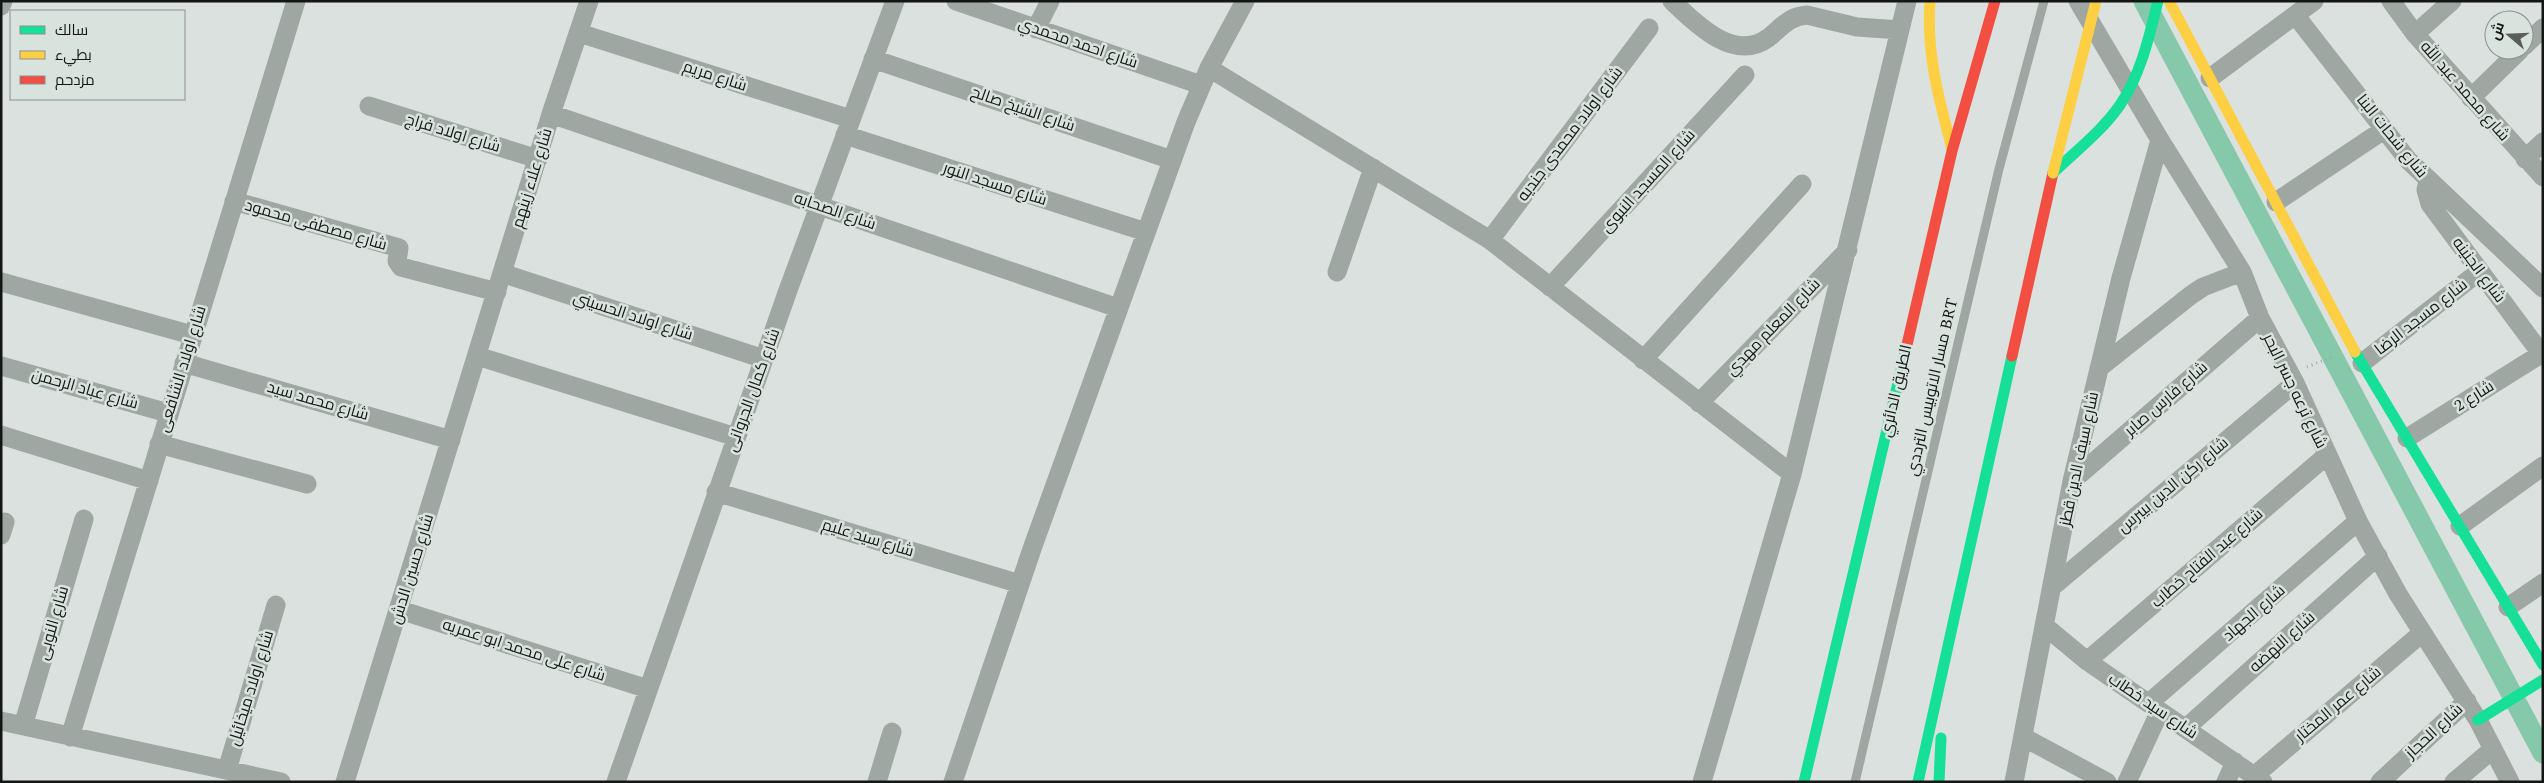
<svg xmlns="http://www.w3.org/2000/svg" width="2544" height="783" font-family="Spectral,Cairo,serif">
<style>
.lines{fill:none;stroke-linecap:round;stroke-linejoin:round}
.canal{stroke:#85c8aa;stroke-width:21}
.path{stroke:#a1aaa5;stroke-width:3;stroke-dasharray:1 4;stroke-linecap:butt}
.lane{stroke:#9ea7a2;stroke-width:9}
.street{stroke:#9ea7a2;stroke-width:19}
.fast{stroke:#16e098;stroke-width:11}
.slow{stroke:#ffcf43;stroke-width:11}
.jam{stroke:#f24e42;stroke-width:11}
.fast-bridge{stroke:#16e098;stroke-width:11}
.slow-bridge{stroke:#ffcf43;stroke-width:11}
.labels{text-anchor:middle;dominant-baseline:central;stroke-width:5;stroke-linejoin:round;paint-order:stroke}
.street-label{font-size:16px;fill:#131614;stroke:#d9e3dd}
</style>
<rect width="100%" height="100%" fill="#dbe1de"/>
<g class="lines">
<path class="canal" d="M2144,1L2543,753"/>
<path class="path" d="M2307,367L2334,356"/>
<path class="lane" d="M1855,782L1999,169L2044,1"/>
<path class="street" d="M956,1L1201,85
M1672,1C1695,23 1734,63 1768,38C1781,28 1789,16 1807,15L1857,27L1900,30
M2078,1L2160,140L2242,272L2260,318L2295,383L2358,521L2398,594L2478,720L2510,782
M2391,1L2415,34L2543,177
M1,6L3,1
M2296,16L2408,160L2543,288
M1036,29L1050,1
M579,33L851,119
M2415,34L2452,1
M2524,46L2543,28
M873,59L1172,160
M1209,68L1490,240L1792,474
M2210,78L2314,1
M2471,98L2520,50
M369,106L538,159
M551,114L1118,308
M845,135L1146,232
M2525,159L2543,142
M2428,181L2426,190L2430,204L2543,356
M234,201L399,248L397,261L401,267L497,292
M2276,202L2385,129
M1490,240L1649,28
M1337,272L1373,168
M502,273L764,359
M1,282L192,335
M1550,287L1745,75
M477,356L736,437
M1643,360L1802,184
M184,363L451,440
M2362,363L2480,271
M1,366L168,413
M2099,368L2191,295L2203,287L2242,272
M1699,403L1848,250
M1,435L149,481
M2407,438L2541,354
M159,444L307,484
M2072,481L2260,318
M716,492L1020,584
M2460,526L2543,466
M1,535L5,522
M2052,587L2295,383
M2508,607L2543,583
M400,610L648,689
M2046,627L2087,661L2263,782
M2087,661L2326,456
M2149,703L2358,521
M1,721L281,782
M23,726L84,519
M2186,728L2378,556
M70,737L296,1
M2023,737L2107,782
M227,770L276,605
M2254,776L2422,633
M345,782L551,114L589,1
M616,782L787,293L895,1
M877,782L892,732
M953,782L1033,546L1186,122L1209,68L1245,1
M1702,782L1792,474L1907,1
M2014,782L2072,481L2121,278L2160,140
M2127,782L2160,711
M2226,782L2235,762
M2380,782L2467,701
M2454,782L2493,749"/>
<path class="fast" d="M2355,352L2543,665
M2478,720L2543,680
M1804,782L1906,349
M1918,782L2012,356
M1939,782L1941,738"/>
<path class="slow" d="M1930,1C1926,52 1939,100 1952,149
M2169,1L2355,352"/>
<path class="jam" d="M1906,349L1952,151L1995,1
M2012,356L2053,173"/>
<path class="fast-bridge" d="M2053,173C2076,151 2102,131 2120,105C2141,74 2149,37 2158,1"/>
<path class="slow-bridge" d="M2053,173L2096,1"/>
</g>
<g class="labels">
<g class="street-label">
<text transform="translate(1078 43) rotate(19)">شارع احمد محمدي</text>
<text transform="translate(715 76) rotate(18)">شارع مريم</text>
<text transform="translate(2465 91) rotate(49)">شارع محمد عبد الله</text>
<text transform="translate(1023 109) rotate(19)">شارع الشيخ صالح</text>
<text transform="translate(453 133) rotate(17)">شارع اولاد فراج</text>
<text transform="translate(1570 134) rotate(-53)">شارع اولاد محمدى جنديه</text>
<text transform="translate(2392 136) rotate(51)">شارع شحات البنا</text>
<text transform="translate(532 178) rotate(-73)">شارع علاء زينهم</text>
<text transform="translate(1648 181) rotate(-48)">شارع المسجد النبوى</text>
<text transform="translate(995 184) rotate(18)">شارع مسجد النور</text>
<text transform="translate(835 211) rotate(19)">شارع الصحابه</text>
<text transform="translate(316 225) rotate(16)">شارع مصطفى محمود</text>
<text transform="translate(2479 270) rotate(53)">شارع الجنينه</text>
<text transform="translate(633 316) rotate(18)">شارع اولاد الحسيني</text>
<text transform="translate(2421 317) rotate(-38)">شارع مسجد الرضا</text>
<text transform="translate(1773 327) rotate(-46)">شارع المعلم مهدي</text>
<text transform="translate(182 369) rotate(-73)">شارع اولاد الشافعى</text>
<text transform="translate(1932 387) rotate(-77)">مسار الاتوبيس الترددي BRT</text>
<text transform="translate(85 389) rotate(16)">شارع عباد الرحمن</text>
<text transform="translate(753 390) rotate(-70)">شارع كمال الجروانى</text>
<text transform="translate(1896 391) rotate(-77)">الطريق الدائري</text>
<text transform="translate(2295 391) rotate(64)">شارع ترعه جسر البحر</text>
<text transform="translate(2474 396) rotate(-32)">شارع 2</text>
<text transform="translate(2166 399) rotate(-41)">شارع فارس صابر</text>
<text transform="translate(318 401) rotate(16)">شارع محمد سيد</text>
<text transform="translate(2079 459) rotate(-78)">شارع سيف الدين قطز</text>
<text transform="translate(2173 485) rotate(-40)">شارع ركن الدين بيبرس</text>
<text transform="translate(868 538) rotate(17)">شارع سيد عليم</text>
<text transform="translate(2207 558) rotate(-41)">شارع عبد الفتاح خطاب</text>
<text transform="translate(412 569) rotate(-73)">شارع حسين الدش</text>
<text transform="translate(2254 613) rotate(-41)">شارع الجهاد</text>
<text transform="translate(53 623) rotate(-74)">شارع النوبى</text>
<text transform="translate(2282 642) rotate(-42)">شارع النهضه</text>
<text transform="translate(524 650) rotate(18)">شارع على محمد ابو عمريه</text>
<text transform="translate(251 688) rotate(-73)">شارع اولاد ميخائيل</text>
<text transform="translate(2338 704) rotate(-40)">شارع عمر المختار</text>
<text transform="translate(2153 706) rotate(34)">شارع سيد خطاب</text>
<text transform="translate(2434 731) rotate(-43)">شارع الحجاز</text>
</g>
</g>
<rect width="2544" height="783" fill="none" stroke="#131614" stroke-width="5"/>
<rect x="10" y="10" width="175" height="90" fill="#d9e3dd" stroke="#8a918d"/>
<rect x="20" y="26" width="25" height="8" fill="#16e098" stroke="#8a918d"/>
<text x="55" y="35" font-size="15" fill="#131614">سالك</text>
<rect x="20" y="51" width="25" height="8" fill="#ffcf43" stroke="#8a918d"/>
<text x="55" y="60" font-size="15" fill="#131614">بطيء</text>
<rect x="20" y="76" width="25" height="8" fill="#f24e42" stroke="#8a918d"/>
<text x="55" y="85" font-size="15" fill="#131614">مزدحم</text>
<g transform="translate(2509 35) rotate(289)"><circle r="24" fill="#d9e3dd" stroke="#8a918d"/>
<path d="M0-4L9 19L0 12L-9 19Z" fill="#595d5b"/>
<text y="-8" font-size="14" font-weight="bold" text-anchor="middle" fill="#131614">ش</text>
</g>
</svg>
